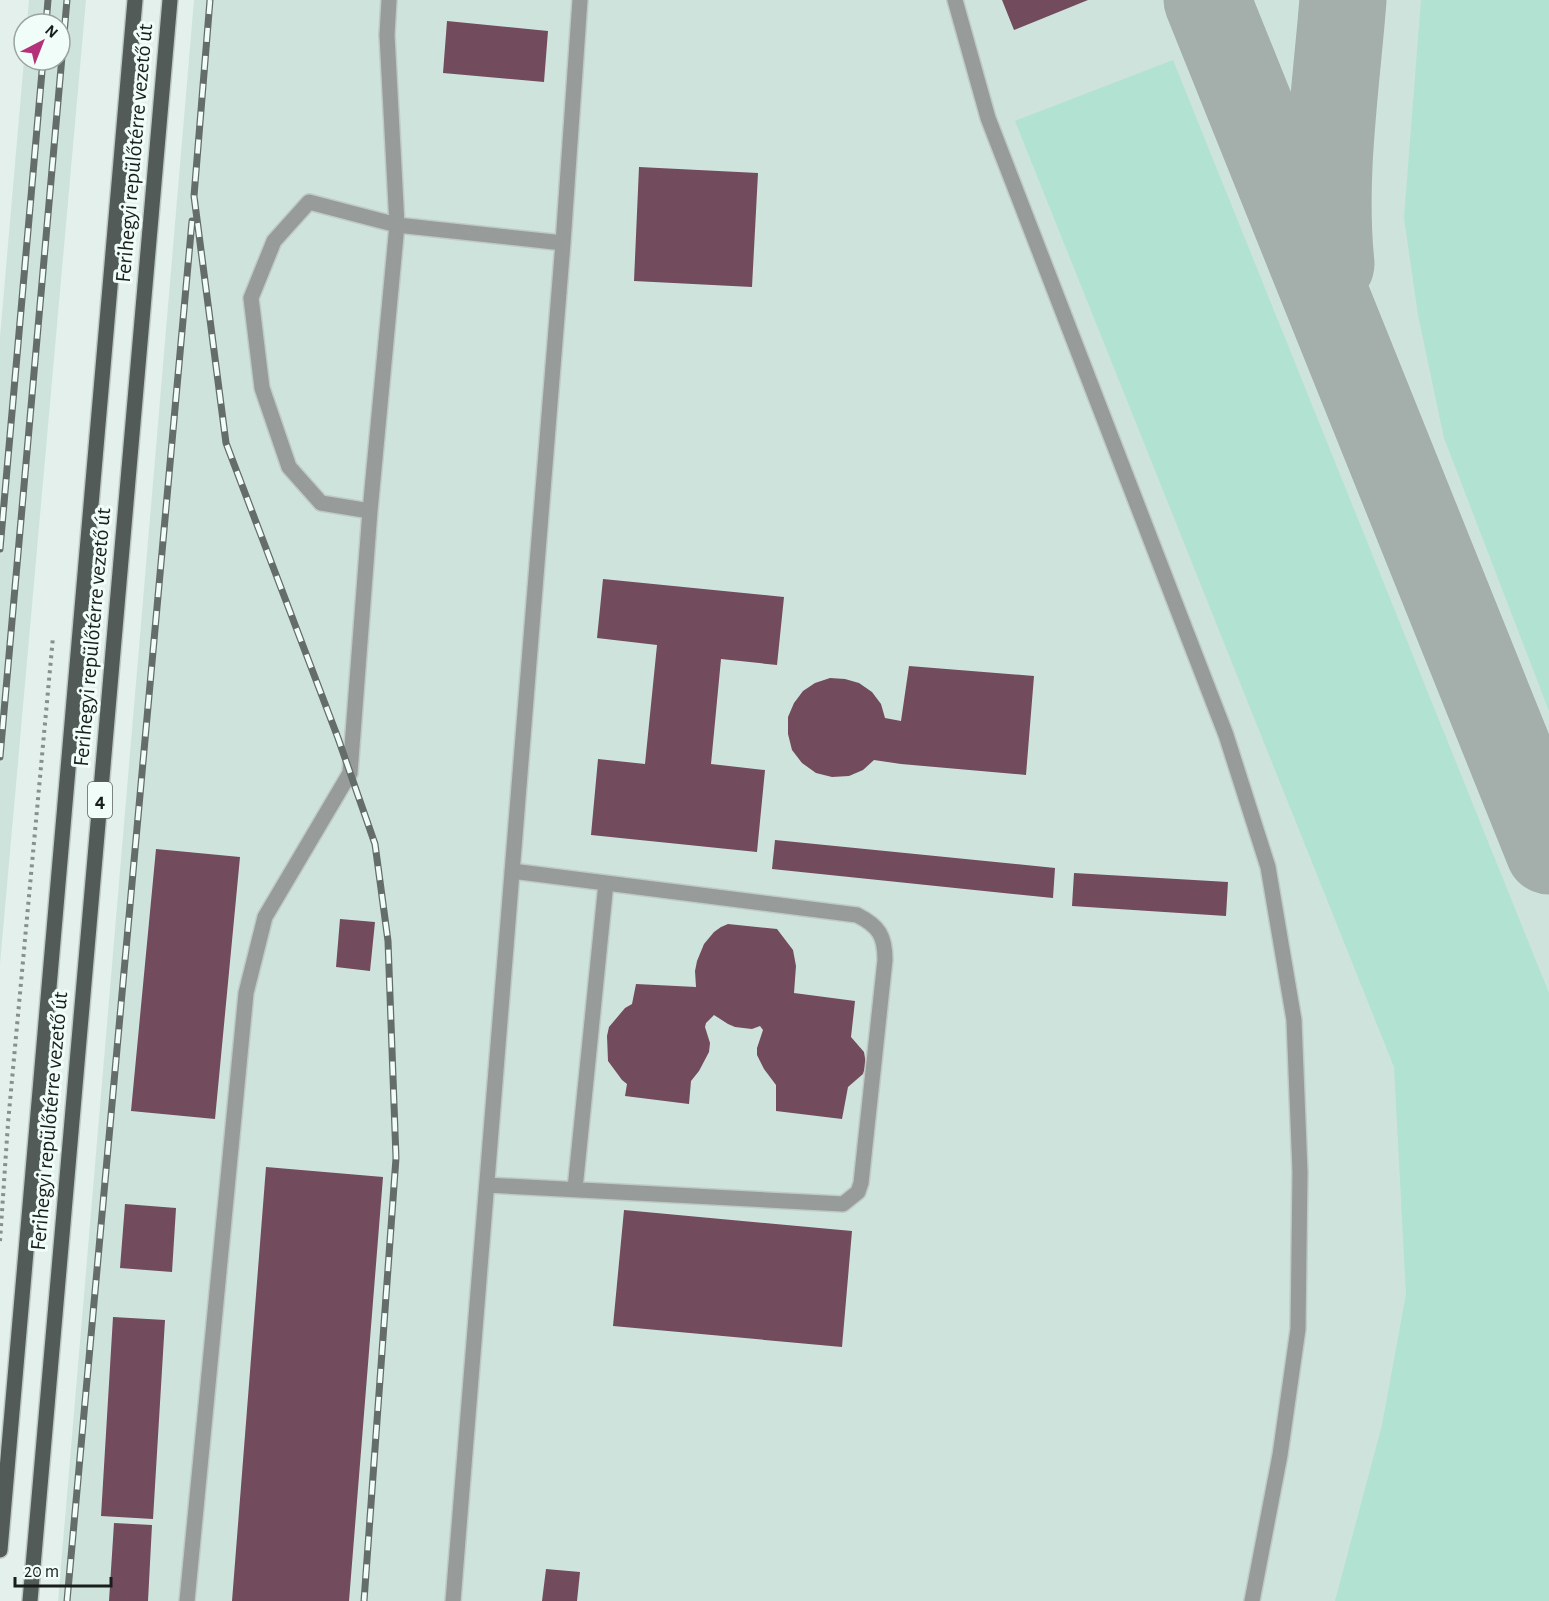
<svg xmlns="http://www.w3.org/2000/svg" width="1549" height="1601" font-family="'Alegreya Sans',sans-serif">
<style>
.built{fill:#cee3dc}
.green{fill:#b2e2d2}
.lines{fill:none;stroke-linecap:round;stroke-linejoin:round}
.taxiway{stroke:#a4aeaa;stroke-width:87}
.building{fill:#724b5d}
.minor-casing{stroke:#bfcac6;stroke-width:18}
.major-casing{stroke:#bfcac6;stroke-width:18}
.path{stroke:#87908d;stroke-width:4;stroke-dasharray:3 4.5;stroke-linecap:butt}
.minor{stroke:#979c9b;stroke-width:15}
.major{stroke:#525b58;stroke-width:15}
.rail-casing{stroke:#656d6a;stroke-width:7}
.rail{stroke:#f0fdf9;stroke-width:4.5;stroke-dasharray:14;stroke-linecap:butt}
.labels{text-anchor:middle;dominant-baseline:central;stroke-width:6;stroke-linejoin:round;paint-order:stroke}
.shield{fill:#f0fdf9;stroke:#5a605e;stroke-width:1.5}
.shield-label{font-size:21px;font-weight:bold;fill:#191d1b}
.street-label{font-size:22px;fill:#191d1b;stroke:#f0fdf9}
</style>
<rect width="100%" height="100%" fill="#e3f0eb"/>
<path class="built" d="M29,0H86L0,964V337L24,60H60V24H27Z
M194,0H1549V1601H58Z"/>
<path class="green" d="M1421,0H1549V711L1444,438L1418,315L1404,218Z
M1173,60L1549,993V1601H1335L1382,1425L1406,1294L1394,1067L1015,121Z"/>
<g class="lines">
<path class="taxiway" d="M1207,0L1549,851
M1331,264C1322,177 1336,88 1343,0"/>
</g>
<path class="building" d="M1002,0H1088L1014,30Z
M447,21L548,31L544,82L443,73Z
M639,167L758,173L752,287L634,281Z
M603,579L784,597L777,665L721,659L711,764L765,770L757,852L591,835L598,759L645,764L657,645L597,638Z
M909,666L1034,676L1026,775L901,764L874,760L863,770L849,776L832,777L816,773L802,763L792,750L788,734V717L794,703L803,691L815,683L830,678L845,679L859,683L872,692L881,704L885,718L901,721Z
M775,840L1055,868L1053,898L772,869Z
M156,849L240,857L215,1119L131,1111Z
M1074,873L1228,882L1226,916L1072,906Z
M340,919L375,922L370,971L336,967Z
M728,924L777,929L793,950L796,966L794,993L855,1001L851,1037L864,1052L866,1064L863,1074L848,1087L842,1119L776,1111V1085L764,1069L757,1055V1048L763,1030L760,1026L752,1029L735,1027L728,1024L714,1015L706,1023L705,1027L710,1043L709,1052L699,1071L691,1081L689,1104L625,1096L627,1084L622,1080L608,1061L607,1036L609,1027L625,1008L632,1004L636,984L696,987L695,971L697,961L704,944L714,932L721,927Z
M266,1167L383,1177L349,1601H232Z
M125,1204L176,1208L172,1272L120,1268Z
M624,1210L852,1231L842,1347L613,1326Z
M113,1317L165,1320L153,1519L101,1516Z
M114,1523L152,1525L148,1601H109Z
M546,1569L580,1572L577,1601H542Z"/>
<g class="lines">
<defs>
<path id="minor" d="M955,0L988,118L1226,735L1268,867L1294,1020L1300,1172L1298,1329L1280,1455L1252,1601
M370,511L321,503L289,467L262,388L251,298L274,241L309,202L397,225L563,243
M487,1185L843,1204L858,1192L861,1183L885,960C885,936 879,926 857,915L512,871
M575,1189L606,883
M187,1601L246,993L265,917L350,773L370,511L397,225L387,35L389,0
M453,1601L563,243L580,0"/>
<path id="major" d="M0,1550L135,0
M30,1601L170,0"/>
</defs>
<use href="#minor" class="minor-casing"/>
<use href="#major" class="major-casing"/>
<path class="path" d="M0,1241L8,1123L53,637"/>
<use href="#minor" class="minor"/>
<use href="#major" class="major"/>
<defs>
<path id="rail" d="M210,0L194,196L226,443L338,738L375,844L388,941L396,1158L364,1601
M46,24L48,0
M0,549L43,60
M0,757L67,0
M67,1601L192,221"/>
</defs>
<use href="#rail" class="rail-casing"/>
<use href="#rail" class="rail"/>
</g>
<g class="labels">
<rect class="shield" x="88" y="782" width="24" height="36" rx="4.5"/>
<g class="shield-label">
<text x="100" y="800">4</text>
</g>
<g class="street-label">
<text transform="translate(134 153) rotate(-85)">Ferihegyi repülőtérre vezető út</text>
<text transform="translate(92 637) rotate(-85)">Ferihegyi repülőtérre vezető út</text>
<text transform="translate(49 1121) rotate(-85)">Ferihegyi repülőtérre vezető út</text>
</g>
</g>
<g transform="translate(42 42) rotate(42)"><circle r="28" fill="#f0fdf9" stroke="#9aa3a0" stroke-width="1.5"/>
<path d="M0-4.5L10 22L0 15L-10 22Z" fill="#b5327b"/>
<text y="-9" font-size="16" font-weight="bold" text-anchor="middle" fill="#191d1b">N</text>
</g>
<path d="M15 1577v9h96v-9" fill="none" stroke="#191d1b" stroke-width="3"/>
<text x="24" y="1577" font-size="18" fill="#191d1b" stroke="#f0fdf9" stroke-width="4.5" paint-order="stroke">20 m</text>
</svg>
